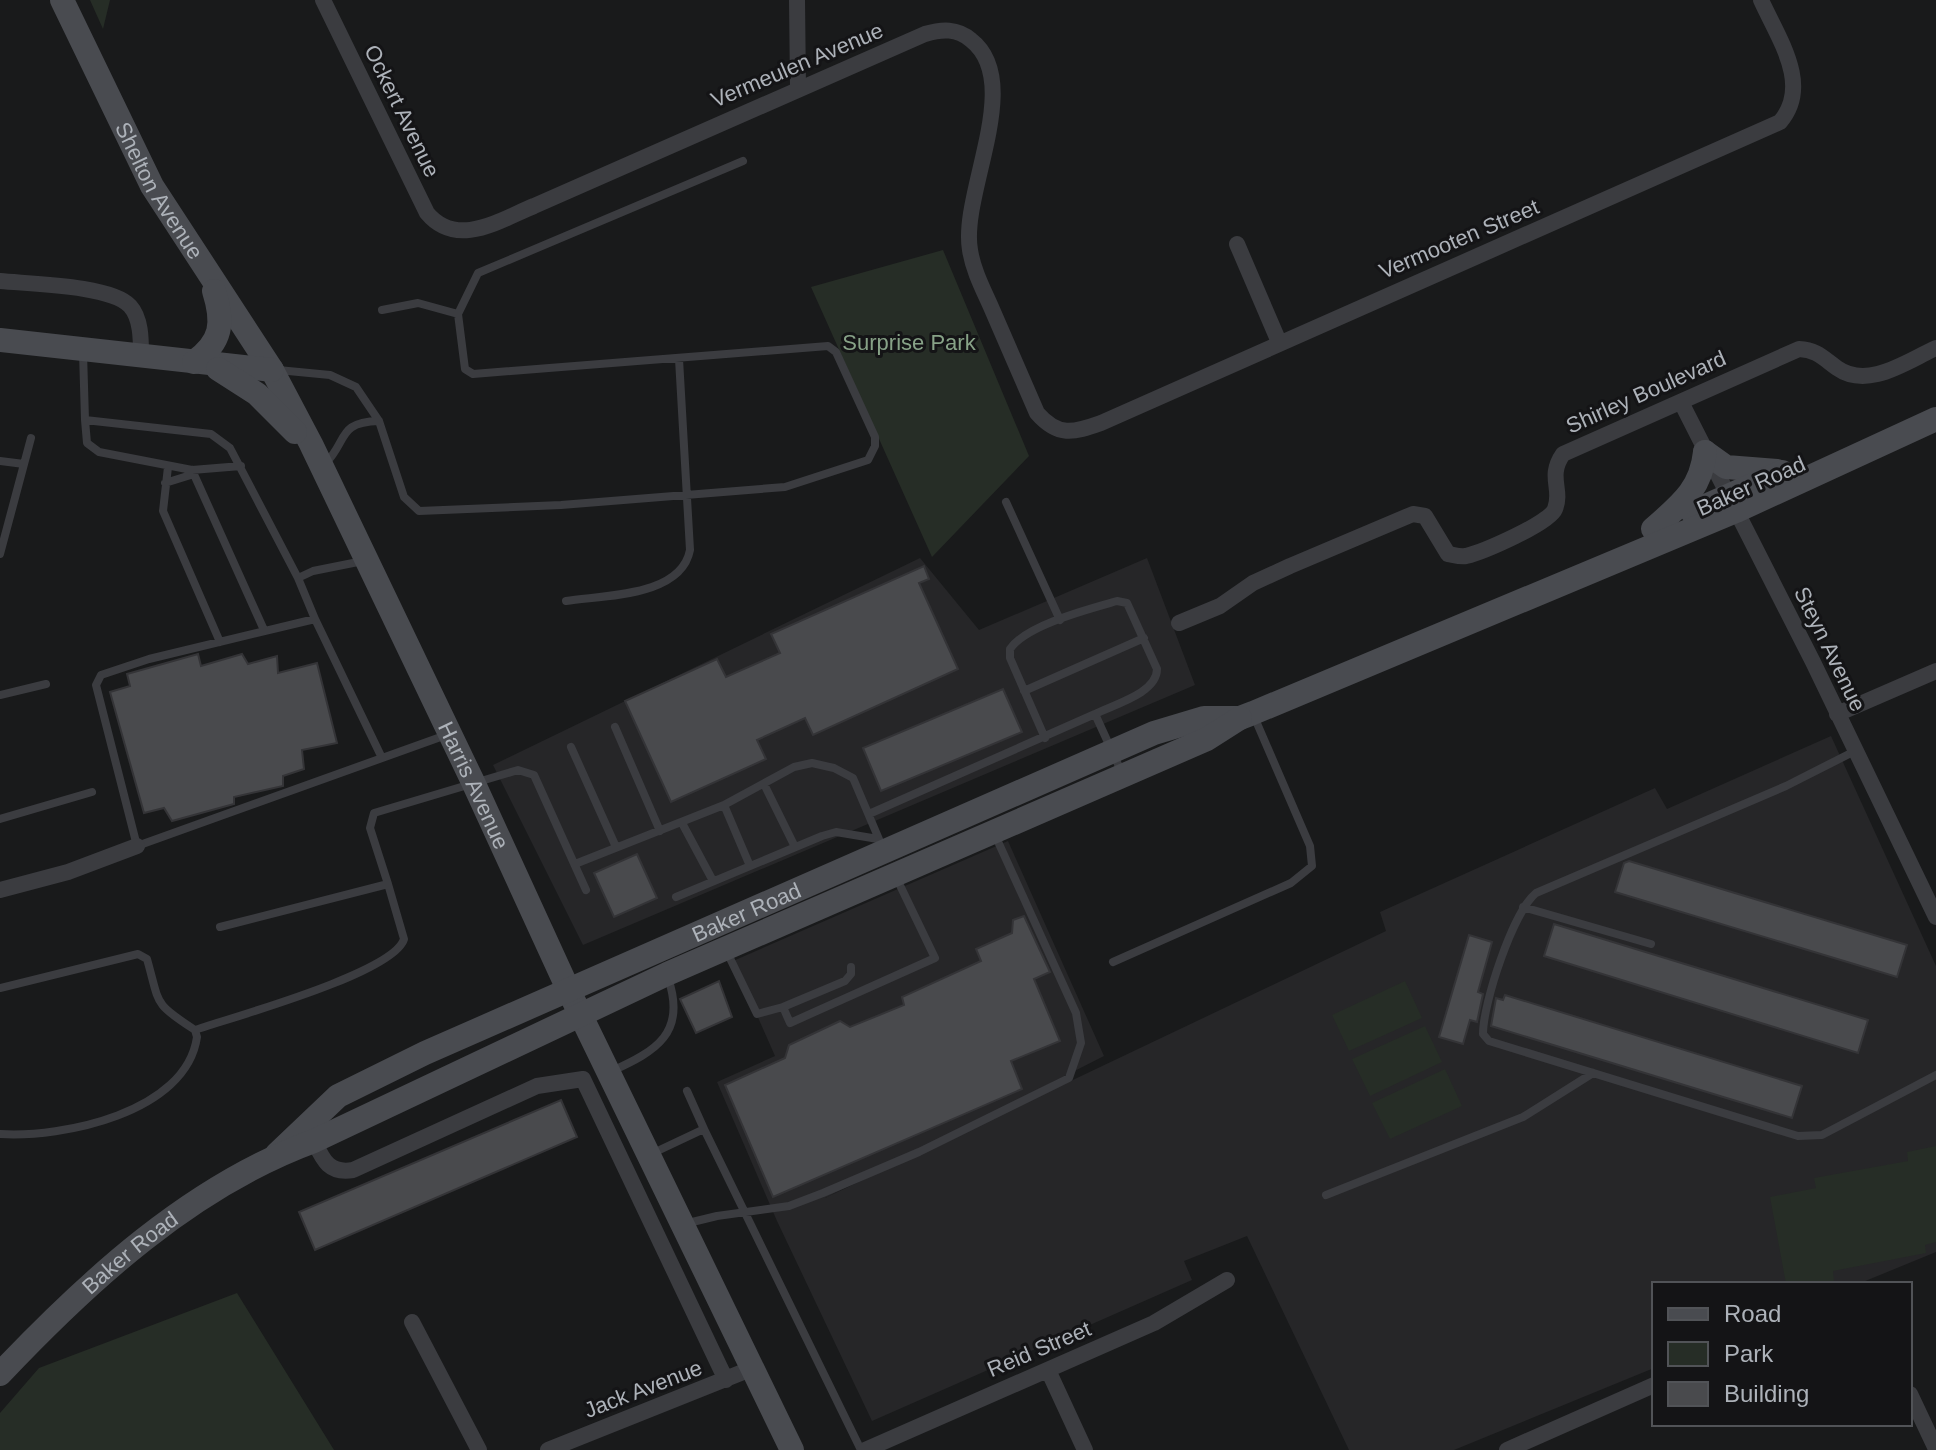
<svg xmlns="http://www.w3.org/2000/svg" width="1936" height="1450" font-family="Arial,sans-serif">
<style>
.built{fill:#262628}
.green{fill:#262d26}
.building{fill:#494a4d;stroke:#343437;stroke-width:2}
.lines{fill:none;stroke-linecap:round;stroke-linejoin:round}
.service{stroke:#3b3c40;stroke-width:8}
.minor{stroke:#3b3c40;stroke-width:16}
.secondary{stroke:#494b50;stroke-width:24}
.labels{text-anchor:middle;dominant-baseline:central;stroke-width:6;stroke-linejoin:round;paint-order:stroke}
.street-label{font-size:22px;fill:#adb2b9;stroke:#141416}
.park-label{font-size:22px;fill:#87a287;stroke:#141416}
</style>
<rect width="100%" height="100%" fill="#191a1b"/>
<path class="built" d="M920,558L979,630L1147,558L1195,685L583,945L493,765Z
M1831,736L1936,966V1252L1858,1284H1654V1368L1454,1450H1349L1247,1236L1184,1261L1192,1280L872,1421L777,1221L717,1082L775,1056L733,961L1008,841L1104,1056L825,1198L1386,931L1380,912L1655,788L1667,809Z"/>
<path class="green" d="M90,0H110L103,29Z
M943,250L1029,456L932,557L811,287Z
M1405,981L1422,1018L1349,1051L1332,1015Z
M1425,1026L1442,1062L1370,1096L1352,1059Z
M1445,1069L1462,1106L1390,1139L1372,1103Z
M1936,1146V1242L1925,1245L1926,1253L1833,1271L1834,1281L1786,1284L1770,1197L1816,1188L1814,1178L1908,1161L1907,1152Z
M237,1293L334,1450H0V1413L39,1368Z"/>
<path class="building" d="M924,566L929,579L919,583L958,669L813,735L805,718L757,740L766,759L671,802L625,701L717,659L726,677L780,653L771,634Z
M198,654L201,666L242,654L248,664L277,656L278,673L317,663L337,743L302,750L304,769L283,776V786L234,797V804L172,821L164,808L144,813L110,692L130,686L127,674Z
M1003,689L1022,732L881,791L863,748Z
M637,854L657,898L614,917L594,873Z
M1629,861L1907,945L1897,977L1615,892L1624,863Z
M1024,916L1050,972L1034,979L1060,1041L1011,1061L1022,1089L773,1197L725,1085L785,1058L789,1045L840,1021L850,1027L904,1005L902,997L981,961L976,949L1012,933L1013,920Z
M1554,924L1868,1020L1858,1053L1544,956Z
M1469,935L1492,942L1478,992L1483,994L1477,1022L1470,1020L1463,1044L1439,1037Z
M719,981L732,1017L696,1033L680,999Z
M1505,995L1802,1086L1792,1118L1491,1026L1496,998L1503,1000Z
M561,1100L577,1137L315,1250L299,1212Z"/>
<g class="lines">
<path class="service" d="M382,310L418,303L458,314L478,273L743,161
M83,352L85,420L211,434L230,448L298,578L315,619L149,659L101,675L96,685L137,846L449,734
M278,370L330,375L356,387L379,421L404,497L419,511L561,505L785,487L868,460L875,446V437L836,352L828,346L473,374L465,369L458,314
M85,420L87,443L99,452L192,470L241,466
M0,461L24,464
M325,464C348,441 337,422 379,421
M168,467L163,511L220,642
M192,470L264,630
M165,483L194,474
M1006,502L1060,620
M0,554L31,438
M298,578L313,571L363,561
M566,601C604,595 681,597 690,550L679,359
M315,619L382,758
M1024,691L1144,638
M0,695L46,684
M615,727L660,831
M1045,738L1010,658V649C1026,625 1089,609 1117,601L1127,603L1157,669C1157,693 1115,704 1095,714L1122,773
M571,747L616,847
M1855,751L1786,786L1536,893C1513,912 1483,1003 1483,1034L1489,1041L1798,1136L1822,1135L1936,1075
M764,784L795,847
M724,805L750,866
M869,814L1095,714
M0,819L92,792
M682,823L713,881
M575,864L724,805L794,767L812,763L834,768L853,778L884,851
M388,884L370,828L374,813L518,770L534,775L586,890
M676,897L822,836L836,832L878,839
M1523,907L1651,944
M726,950L757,1014L783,1007
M1113,962L1291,883L1312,866L1310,846L1253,714
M851,967V974L845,981L783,1007L790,1023L935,958L896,877
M0,988L138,954L147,959C160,1005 153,1003 195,1030L197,1037C186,1113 62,1138 0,1134
M195,1030C233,1017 394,973 404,939L388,884L220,927
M612,1071C656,1051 687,1033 668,978
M704,1129L861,1450
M651,1154L704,1129L687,1091
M1326,1195L1523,1117L1593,1073
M684,1224L717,1216L789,1206L823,1193L919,1152L1069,1078L1081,1043L1076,1013L995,835"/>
<path class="minor" d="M323,0L427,213C457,249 500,220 534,206L925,34C942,29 957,28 971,40C1025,82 960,194 970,250C973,270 983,289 991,307C1006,342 1022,378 1037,413C1058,437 1073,433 1101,423L1780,122C1812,85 1778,38 1761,0
M797,0L798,87
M1237,244L1279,342
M0,281C29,284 111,285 130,306C141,318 141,339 141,355
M1681,402L1813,662L1936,917
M1179,623L1220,606L1253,583L1290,566L1413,514L1425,516L1448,554C1454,555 1460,557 1466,556C1483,552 1550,523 1555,509C1563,489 1547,477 1563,454L1799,349C1817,350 1823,358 1837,368C1868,390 1907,361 1936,348
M1837,714L1936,671
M0,890L68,872L137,846
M314,1141C323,1160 329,1174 353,1170L537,1086L583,1079L726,1380
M412,1322L479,1450
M1048,1370L1085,1450
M1910,1394L1936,1449
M548,1450L753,1368
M865,1450L1154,1323L1227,1280
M1507,1450L1654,1385"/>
<g class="secondary">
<path id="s1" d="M62,0L152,186L272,370L311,444L474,784L568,989L792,1450"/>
<path d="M0,340L272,370"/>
<path d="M194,362C222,342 224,323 214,291"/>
<path d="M218,369L257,394L295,432"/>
<path d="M1705,452L1726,467L1777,471"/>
<path d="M1692,512L1782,472"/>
<path d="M1653,529C1680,505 1701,490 1705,452"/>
<path id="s2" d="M277,1154L338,1096L425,1053L1154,733L1204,718H1240L1253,713L1736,511L1936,419"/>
<path id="s3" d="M0,1374C88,1281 191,1186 314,1141L667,974L1207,739L1240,718"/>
</g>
</g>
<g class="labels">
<g class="street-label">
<text transform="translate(797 65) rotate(-23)">Vermeulen Avenue</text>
<text transform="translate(402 111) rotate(64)">Ockert Avenue</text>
<text stroke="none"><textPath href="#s1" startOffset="214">Shelton Avenue</textPath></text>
<text transform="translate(1459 239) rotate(-23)">Vermooten Street</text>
<text transform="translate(1646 392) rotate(-24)">Shirley Boulevard</text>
<text transform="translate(1751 486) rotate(-24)">Baker Road</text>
<text transform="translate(1830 649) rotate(64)">Steyn Avenue</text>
<text stroke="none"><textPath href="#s1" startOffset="888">Harris Avenue</textPath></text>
<text stroke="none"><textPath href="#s2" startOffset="532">Baker Road</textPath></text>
<text stroke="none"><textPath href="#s3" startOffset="178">Baker Road</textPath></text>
<text transform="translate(1039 1349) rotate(-23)">Reid Street</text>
<text transform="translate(643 1389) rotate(-21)">Jack Avenue</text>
</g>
<g class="park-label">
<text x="909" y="342">Surprise Park</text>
</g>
</g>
<rect x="1652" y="1282" width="260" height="144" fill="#141416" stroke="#515357" stroke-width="2"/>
<rect x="1668" y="1308" width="40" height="12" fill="#494b50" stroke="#515357" stroke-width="2"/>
<text x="1724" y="1322" font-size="24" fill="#adb2b9">Road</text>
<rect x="1668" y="1342" width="40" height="24" fill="#262d26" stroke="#515357" stroke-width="2"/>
<text x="1724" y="1362" font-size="24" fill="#adb2b9">Park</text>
<rect x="1668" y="1382" width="40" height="24" fill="#494a4d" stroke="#515357" stroke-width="2"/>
<text x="1724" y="1402" font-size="24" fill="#adb2b9">Building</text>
</svg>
